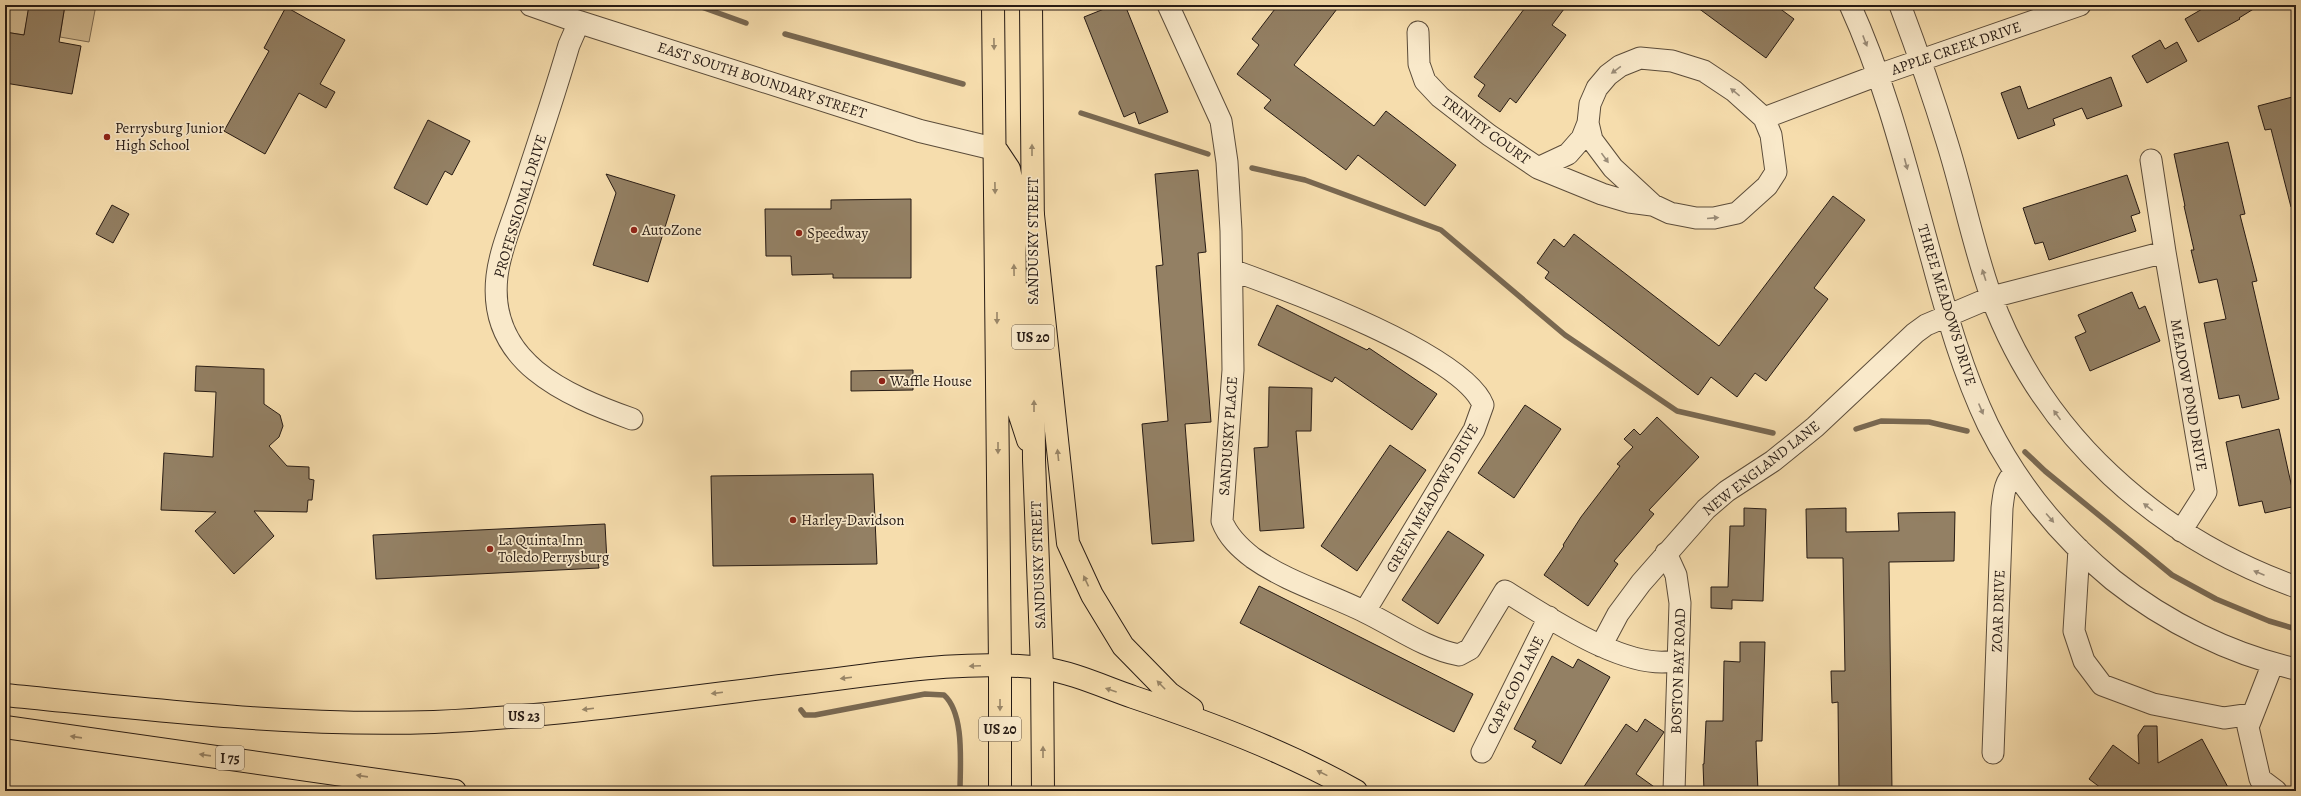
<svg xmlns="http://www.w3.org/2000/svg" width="2301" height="796" font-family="Alegreya,serif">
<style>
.green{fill:#d3bc93;stroke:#7d6c54}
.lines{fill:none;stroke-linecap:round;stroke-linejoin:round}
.stream{stroke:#796851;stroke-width:5.5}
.building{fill:#938064;stroke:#271b14}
.minor-casing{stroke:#5b4c3a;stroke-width:23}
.tertiary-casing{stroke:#5b4c3a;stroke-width:24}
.primary-casing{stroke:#271b14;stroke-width:24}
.trunk-casing{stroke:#271b14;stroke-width:24}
.motorway-casing{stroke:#271b14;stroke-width:24}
.minor{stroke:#f9e9ca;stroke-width:21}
.tertiary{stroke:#f9e9ca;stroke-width:22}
.primary{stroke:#f6ddad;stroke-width:22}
.trunk{stroke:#f6ddad;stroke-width:22}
.motorway{stroke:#f6ddad;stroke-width:22}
.oneway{fill:#9a8c78}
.oneway2{fill:#998668}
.poi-dot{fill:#8f2418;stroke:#f9e9ca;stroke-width:1.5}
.labels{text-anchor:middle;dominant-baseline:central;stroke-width:3.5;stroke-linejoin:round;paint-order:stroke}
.shield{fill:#f9e9ca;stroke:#66594b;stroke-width:1}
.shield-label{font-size:14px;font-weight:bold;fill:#271b14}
.street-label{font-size:15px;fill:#271b14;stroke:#f9e9ca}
.poi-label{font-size:15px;fill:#271b14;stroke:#f9e9ca;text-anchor:start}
</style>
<rect width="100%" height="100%" fill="#f6ddad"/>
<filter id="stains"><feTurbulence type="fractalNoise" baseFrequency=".005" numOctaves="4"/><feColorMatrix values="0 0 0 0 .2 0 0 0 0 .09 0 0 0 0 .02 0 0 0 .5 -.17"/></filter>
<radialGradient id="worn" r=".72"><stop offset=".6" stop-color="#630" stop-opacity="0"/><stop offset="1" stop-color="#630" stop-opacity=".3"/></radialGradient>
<path class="green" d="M5,5L29,8L24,35L5,32Z
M65,5H96L89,42L60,37Z"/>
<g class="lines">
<path class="stream" d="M696,5L746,23
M785,34L963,84
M1081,113L1208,154
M1252,168L1305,180L1441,230L1565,335L1677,411L1773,433
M1856,429L1881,421L1929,422L1967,431
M2025,452L2045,471L2172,575L2216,599L2269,621L2296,629
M801,710L805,715H815L925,694L944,695C965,714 960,764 960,791"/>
</g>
<path class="building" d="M29,5H65L59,42L81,46L72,94L5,83V32L24,35Z
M1114,5H1125L1168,112L1139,124L1135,112L1124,117L1084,17Z
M1278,5H1340L1294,65L1374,126L1386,111L1456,165L1425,206L1358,155L1346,170L1264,108L1271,100L1237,74L1259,45L1252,39Z
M1527,5H1567L1552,25L1566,35L1516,103L1510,98L1500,112L1478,96L1485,85L1474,77Z
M1694,5H1775L1794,19L1766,58Z
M2209,5H2260L2239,18L2240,19L2198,42L2185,19Z
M286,7L345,40L320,84L335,92L326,108L299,93L265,154L224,131L269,51L264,48Z
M2160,40L2165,49L2177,42L2187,61L2147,83L2132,56Z
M2111,77L2122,106L2087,119L2082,108L2053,119L2055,125L2018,139L2001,93L2020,86L2028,109Z
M2296,96V206L2291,207L2271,129L2265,130L2258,106Z
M428,120L470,141L452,175L445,171L427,205L394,188Z
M2228,142L2245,214L2240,215L2257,281L2252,282L2279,399L2242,408L2239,395L2219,399L2204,323L2226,319L2217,279L2199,283L2191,250H2194L2184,206H2185L2174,154Z
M1198,170L1206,252L1198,253L1211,422L1185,424L1194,541L1152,544L1142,424L1168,421L1156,266L1163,265L1155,174Z
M606,174L675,195L648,282L593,265L616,193Z
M2127,175L2140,213L2131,216L2136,231L2049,260L2043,242L2035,244L2023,208Z
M1833,196L1865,220L1814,288L1828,299L1766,381L1755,373L1737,397L1711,377L1698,395L1545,278L1549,272L1537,263L1554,239L1564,247L1574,234L1719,346Z
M911,199V278H833V274L792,275L791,256H766L765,209H831V200Z
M112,205L129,214L113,243L96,234Z
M2132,292L2139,309L2145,306L2160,341L2090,371L2075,337L2086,332L2078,315Z
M1277,305L1367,350L1369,348L1437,394L1412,430L1335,377L1332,382L1258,345Z
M196,366L264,369V404L280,415L283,426L279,437L269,446L287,466L309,467V479L314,480L312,500H308L307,512L254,511L274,536L234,574L195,531L216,512L161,510L164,453L213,457L216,392L195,391Z
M913,370V390L851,391V371Z
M1269,387L1312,388L1311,431H1296L1304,528L1260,531L1254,448L1268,447Z
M1525,405L1561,429L1514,498L1478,473Z
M1657,417L1699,457L1649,510L1654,514L1614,561L1618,564L1588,606L1544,575L1564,546L1563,545L1581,517L1620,466L1617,464L1633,447L1624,439L1634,429L1640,435Z
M2279,429L2296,506L2265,513L2262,501L2239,506L2226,442Z
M1390,445L1426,470L1357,571L1321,546Z
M873,474L877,564L713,566L711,476Z
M1744,508L1766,509L1763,601L1732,600V609L1711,608V587H1728L1730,526H1744Z
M1846,508V532L1899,531L1898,513L1955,512L1954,561L1889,562L1892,791H1839L1838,702L1832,703L1831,671H1845L1843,558H1807L1806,509Z
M605,524L607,562H598L599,568L376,579L373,535Z
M1448,531L1484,555L1438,624L1402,600Z
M1259,586L1473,694L1454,732L1240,623Z
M1740,642H1765L1762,741H1756L1758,791H1704L1703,764H1704L1706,721H1723L1724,661L1740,662Z
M1552,656L1573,668L1578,659L1610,677L1561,764L1532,747L1536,741L1514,729Z
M1645,719L1664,732L1636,774L1660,791H1581L1626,724L1637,732Z
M2144,726H2157L2158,763L2202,739L2230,791H2105L2089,779L2113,745L2139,764L2138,735Z"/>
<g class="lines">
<defs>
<path id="minor" d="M1168,5L1221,121L1227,162L1231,231L1233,370L1222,521C1228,537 1240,548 1253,558C1287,582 1329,594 1365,612C1396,627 1426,649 1459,655L1470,649L1505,591C1546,616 1630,674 1678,660
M1850,5C1887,86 1908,174 1932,260C1947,316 1963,373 1988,425C2018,485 2062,538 2113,580C2166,622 2230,654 2296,669
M1900,5C1917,50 1933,96 1947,142C1963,193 1973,246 1991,296C2043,436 2157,537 2296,587
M579,22L569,45C554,96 537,147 520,198C512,223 500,250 497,276C487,362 565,395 632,419
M1418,32L1419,64L1425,81L1440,97L1489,135L1538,168L1602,194L1629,202L1652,205
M1764,118L1878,75L2080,5
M2151,160L2165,252
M1538,168L1568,154L1582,138L1588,123L1590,104L1597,88L1608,75L1620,66L1640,58L1672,61L1704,71L1734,91L1764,118L1771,135L1776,172L1767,186L1737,213L1714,218H1696L1670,213L1653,205L1613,168L1592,140L1588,123
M1232,270C1285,289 1464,354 1483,405L1474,430L1365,611
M2079,549L2074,631L2084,661L2102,685L2153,704L2224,718L2252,714
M1666,553L1676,575L1680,603L1674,791
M1601,646L1618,614L1641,583L1706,509L1727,491L1773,461L1815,427L1915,333L1926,325L1992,297L2165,252L2206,492L2181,531
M2273,663L2248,727L2260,779L2276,791
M1482,752L1549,617
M1993,753L2002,508C2004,493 2004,483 2015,472"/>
<path id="tertiary" d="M531,5L579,22L920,131L995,149"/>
<path id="primary" d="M993,5L1000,666
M1031,5L1033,233
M997,151L1009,169L1014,194L1016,403L1028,440
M1033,292L1034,460L1042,669"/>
<path id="trunk" d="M1000,666V791
M1042,669L1043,791"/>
<path id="motorway" d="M1033,215L1068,543L1092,595L1123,646L1169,693L1192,709
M5,695C147,709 291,727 434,722C561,716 687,697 813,682C887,673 966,659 1041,668C1072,672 1104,687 1133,697C1210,723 1285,751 1356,791
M5,727L455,791"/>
</defs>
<use href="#minor" class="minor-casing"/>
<use href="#tertiary" class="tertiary-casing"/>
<use href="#primary" class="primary-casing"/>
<use href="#trunk" class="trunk-casing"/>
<use href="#motorway" class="motorway-casing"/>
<use href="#minor" class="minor"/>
<use href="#tertiary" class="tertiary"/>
<use href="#primary" class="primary"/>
<use href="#trunk" class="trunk"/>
<use href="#motorway" class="motorway"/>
</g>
<defs><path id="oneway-solid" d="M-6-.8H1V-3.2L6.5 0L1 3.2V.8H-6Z"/></defs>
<g class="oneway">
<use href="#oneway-solid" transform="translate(1865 41) rotate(69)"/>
<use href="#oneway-solid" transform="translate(1616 70) rotate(144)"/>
<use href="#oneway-solid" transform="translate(1735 92) rotate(-141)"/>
<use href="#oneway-solid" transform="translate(1605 158) rotate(54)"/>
<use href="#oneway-solid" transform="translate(1906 164) rotate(75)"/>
<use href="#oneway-solid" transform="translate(1713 218) rotate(-5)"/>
<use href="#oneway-solid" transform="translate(1984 275) rotate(-108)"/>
<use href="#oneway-solid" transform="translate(1981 409) rotate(67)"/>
<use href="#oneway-solid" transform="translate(2057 415) rotate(-126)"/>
<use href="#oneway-solid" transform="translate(2148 507) rotate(-142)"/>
<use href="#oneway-solid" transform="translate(2050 518) rotate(49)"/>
<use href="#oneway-solid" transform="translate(2259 573) rotate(-157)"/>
</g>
<g class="oneway2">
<use href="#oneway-solid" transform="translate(994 44) rotate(89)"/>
<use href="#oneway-solid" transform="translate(1032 150) rotate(-90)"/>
<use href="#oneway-solid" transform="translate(995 188) rotate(89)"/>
<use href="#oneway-solid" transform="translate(1014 270) rotate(-91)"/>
<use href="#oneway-solid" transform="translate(997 318) rotate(90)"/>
<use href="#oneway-solid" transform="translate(1034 406) rotate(-90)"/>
<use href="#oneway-solid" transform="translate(998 448) rotate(90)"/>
<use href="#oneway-solid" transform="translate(1058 455) rotate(-96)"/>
<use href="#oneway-solid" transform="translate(1086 581) rotate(-115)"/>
<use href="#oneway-solid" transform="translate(975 666) rotate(177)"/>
<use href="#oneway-solid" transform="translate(846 678) rotate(173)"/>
<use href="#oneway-solid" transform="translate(1161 685) rotate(-134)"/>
<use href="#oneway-solid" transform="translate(1111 690) rotate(-161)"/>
<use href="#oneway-solid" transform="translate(717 693) rotate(173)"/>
<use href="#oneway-solid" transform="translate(1000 705) rotate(90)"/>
<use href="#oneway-solid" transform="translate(588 709) rotate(173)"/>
<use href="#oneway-solid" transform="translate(76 737) rotate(-172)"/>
<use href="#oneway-solid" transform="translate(1043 752) rotate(-90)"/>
<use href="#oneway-solid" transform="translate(205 755) rotate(-172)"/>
<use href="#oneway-solid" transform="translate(1322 773) rotate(-154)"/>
<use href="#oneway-solid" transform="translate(362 776) rotate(-172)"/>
</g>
<g class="poi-dot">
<circle cx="107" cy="137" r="4"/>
<circle cx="634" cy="230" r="4"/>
<circle cx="799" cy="233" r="4"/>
<circle cx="882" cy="381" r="4"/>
<circle cx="793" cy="520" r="4"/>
<circle cx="490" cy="549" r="4"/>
</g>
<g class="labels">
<g class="shield">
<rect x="1012" y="325" width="42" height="24" rx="3"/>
<rect x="504" y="704" width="40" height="24" rx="3"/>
<rect x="979" y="717" width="42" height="24" rx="3"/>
<rect x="216" y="746" width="28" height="24" rx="3"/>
</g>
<g class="shield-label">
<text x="1033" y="337">US 20</text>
<text x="524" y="716">US 23</text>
<text x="1000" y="729">US 20</text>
<text x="230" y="758">I 75</text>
</g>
<g class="street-label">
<text transform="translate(1956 48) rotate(-19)">APPLE CREEK DRIVE</text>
<text transform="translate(762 80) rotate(18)">EAST SOUTH BOUNDARY STREET</text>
<text transform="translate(1486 130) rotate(36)">TRINITY COURT</text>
<text transform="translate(520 206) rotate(-73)">PROFESSIONAL DRIVE</text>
<text transform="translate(1033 241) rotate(-90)">SANDUSKY STREET</text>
<text transform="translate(1947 305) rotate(73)">THREE MEADOWS DRIVE</text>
<text transform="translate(2189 395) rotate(80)">MEADOW POND DRIVE</text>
<text transform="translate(1228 436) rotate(-86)">SANDUSKY PLACE</text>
<text transform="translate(1761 468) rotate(-38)">NEW ENGLAND LANE</text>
<text transform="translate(1432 498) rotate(-60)">GREEN MEADOWS DRIVE</text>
<text transform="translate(1038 565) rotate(-92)">SANDUSKY STREET</text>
<text transform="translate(1998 611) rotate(-88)">ZOAR DRIVE</text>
<text transform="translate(1678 671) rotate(-88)">BOSTON BAY ROAD</text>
<text transform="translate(1515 685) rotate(-63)">CAPE COD LANE</text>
</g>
<g class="poi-label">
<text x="115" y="128">Perrysburg Junior<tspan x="115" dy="17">High School</tspan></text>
<text x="642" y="230">AutoZone</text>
<text x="807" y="233">Speedway</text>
<text x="890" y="381">Waffle House</text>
<text x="801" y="520">Harley-Davidson</text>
<text x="498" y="540">La Quinta Inn<tspan x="498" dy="17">Toledo Perrysburg</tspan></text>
</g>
</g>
<rect width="2301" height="796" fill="none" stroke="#f6ddad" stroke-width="20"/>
<rect x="6" y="6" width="2289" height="784" fill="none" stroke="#271b14" stroke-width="2"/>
<rect x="10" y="10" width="2281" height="776" fill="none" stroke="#271b14"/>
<rect width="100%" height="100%" filter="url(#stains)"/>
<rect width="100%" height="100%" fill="url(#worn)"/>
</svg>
